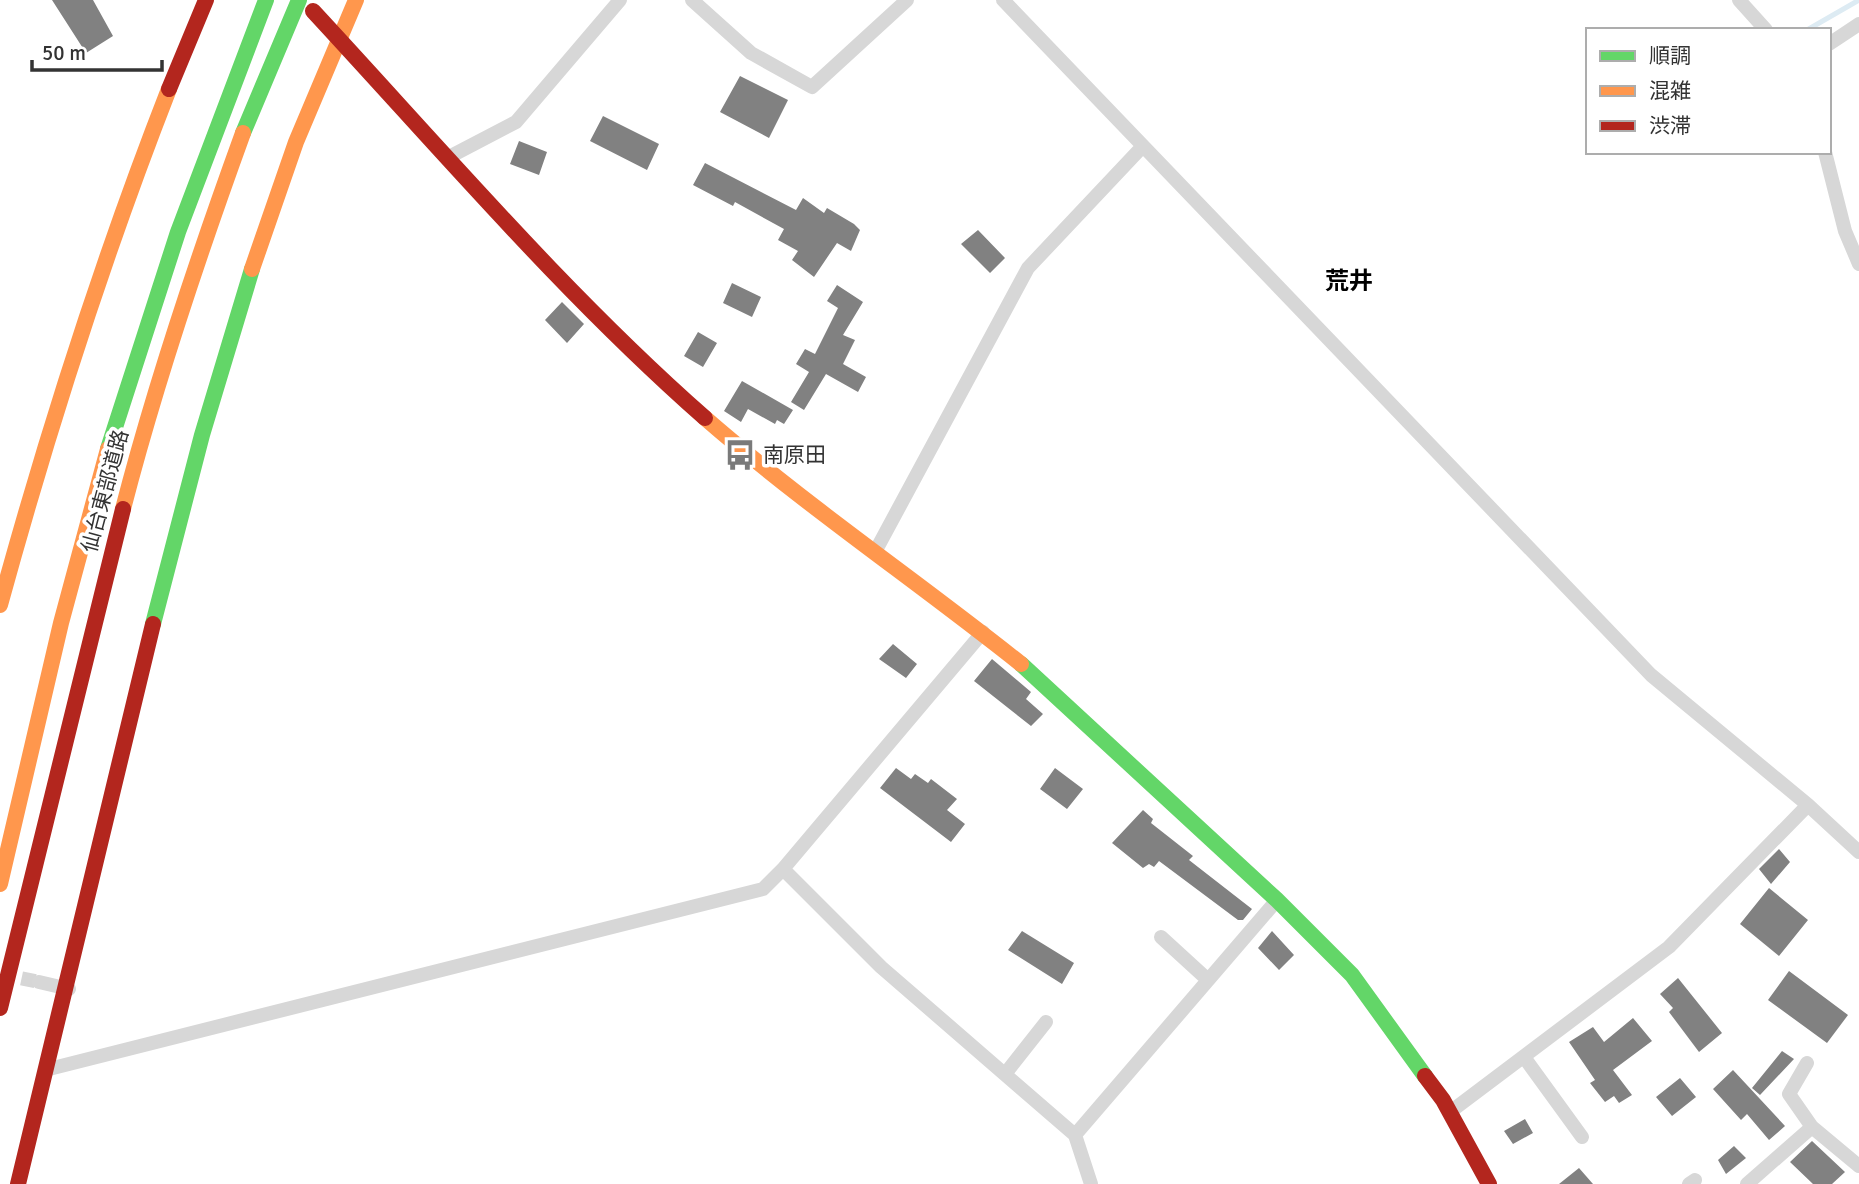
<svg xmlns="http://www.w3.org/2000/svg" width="1859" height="1184" font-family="Signika,'Noto Sans JP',sans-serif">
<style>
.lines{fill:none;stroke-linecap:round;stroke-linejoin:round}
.stream{stroke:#ddebf3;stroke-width:5}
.building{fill:#818181}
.street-tunnel{stroke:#d6d6d6;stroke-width:14;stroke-dasharray:14 7;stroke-linecap:butt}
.street{stroke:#d7d7d7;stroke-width:14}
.fast{stroke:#63d668;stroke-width:16}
.slow{stroke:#ff974d;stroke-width:16}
.jam{stroke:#b3261e;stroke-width:16}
.labels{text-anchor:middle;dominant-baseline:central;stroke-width:7;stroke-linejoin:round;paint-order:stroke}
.poi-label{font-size:21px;fill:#333;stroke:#fff;text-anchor:start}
.street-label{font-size:21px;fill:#333;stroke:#fff}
.quarter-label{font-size:24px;font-weight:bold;fill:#000;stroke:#fff}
</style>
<rect width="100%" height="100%" fill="#fff"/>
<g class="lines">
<path class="stream" d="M1807,30L1859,0"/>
</g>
<path class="building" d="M52,0H93L113,36L86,53Z
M740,76L788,100L769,138L720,112Z
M603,116L659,144L647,170L590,141Z
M519,141L547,152L539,175L510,164Z
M705,163L796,210L803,198L824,213L827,208L854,224L860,230L851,251L837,243L814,277L792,260L798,251L778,240L784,229L735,202L733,206L693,185Z
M978,230L1005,258L990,273L961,244Z
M732,283L761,297L752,317L723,303Z
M837,285L863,302L843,335L855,340L843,364L866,377L858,392L826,374L804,410L791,402L809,372L796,364L805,349L815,354L838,308L827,301Z
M562,302L584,324L567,343L545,320Z
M698,332L717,343L703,367L684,356Z
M742,381L793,410L784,424L777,420L775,424L748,409L741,422L724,411Z
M893,644L917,664L906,678L879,659Z
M992,659L1031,692L1026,699L1043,714L1031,726L974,681Z
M896,768L911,779L915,774L928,783L931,779L957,799L947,810L965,824L951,842L880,788Z
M1055,768L1083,789L1067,809L1040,789Z
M1143,810L1153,819L1151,823L1193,856L1189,860L1252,909L1243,920H1238L1159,861L1154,867L1149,864L1143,868L1112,843Z
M1779,849L1790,862L1771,884L1759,869Z
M1769,888L1808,920L1779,956L1740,924Z
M1022,931L1074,963L1062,984L1008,950Z
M1272,931L1294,955L1279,970L1258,948Z
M1789,971L1848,1015L1827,1043L1768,1000Z
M1678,978L1722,1033L1699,1052L1669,1012L1673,1008L1660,994Z
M1633,1018L1652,1041L1613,1070L1632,1095L1619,1103L1614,1096L1605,1102L1590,1083L1595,1080L1569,1042L1593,1027L1604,1042Z
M1782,1051L1794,1059L1760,1095L1752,1088Z
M1733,1070L1785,1126L1769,1140L1747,1114L1741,1120L1713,1089Z
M1680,1078L1696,1097L1672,1116L1656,1097Z
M1525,1119L1533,1133L1513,1144L1504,1131Z
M1812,1141L1845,1172L1832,1184H1813L1790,1162Z
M1734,1146L1746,1158L1726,1174L1718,1160Z
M1579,1168L1593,1184H1559Z"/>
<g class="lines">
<path class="street-tunnel" d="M1,974L39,982"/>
<path class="street" d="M692,0L751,53L812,87L907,0
M1003,0L1651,675L1808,805
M1739,0L1766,30
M1829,44L1859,24
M1825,152L1845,231L1859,264
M449,157L516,122L620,0
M875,552L1028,268L1143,146
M983,632L783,869L881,967L1075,1135L1277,900
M1161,937L1208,980
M39,982L69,989
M1524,1057L1582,1137
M1807,1063L1789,1094L1812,1127L1859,1166
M49,1069L763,889L783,869
M1005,1074L1046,1022
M1450,1112L1669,947L1808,805L1859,852
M1075,1135L1091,1184
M1689,1184L1695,1180
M1747,1184L1812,1127"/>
<path class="fast" d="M243,133L299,0
M108,449L178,232L266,0
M153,624L202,435L252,269
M1021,664L1277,900L1352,975L1425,1076"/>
<path class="slow" d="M252,269L296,142L356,0
M705,418C806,506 917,581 1021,664
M123,509C156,381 198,257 243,133
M0,605C48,430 103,258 169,89
M0,884L61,623L108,449"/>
<path class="jam" d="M313,11C441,149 564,294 705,418
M169,89L206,0
M0,1008L123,509
M1425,1076L1443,1100L1489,1184
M18,1184L153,624"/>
</g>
<defs>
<symbol id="bus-bare" viewBox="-9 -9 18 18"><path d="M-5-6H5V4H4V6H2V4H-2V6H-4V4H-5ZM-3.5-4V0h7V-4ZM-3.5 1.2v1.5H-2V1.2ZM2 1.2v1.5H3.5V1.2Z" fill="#7a7a7a" stroke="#fff" stroke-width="2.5" paint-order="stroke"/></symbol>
</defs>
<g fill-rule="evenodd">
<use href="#bus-bare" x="718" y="433" width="44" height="44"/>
</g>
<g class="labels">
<g class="poi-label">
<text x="763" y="455">南原田</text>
</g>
<g class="street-label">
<text transform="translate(105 491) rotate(-75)">仙台東部道路</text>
</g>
<g class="quarter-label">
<text x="1349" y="281">荒井</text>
</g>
</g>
<rect x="1586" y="28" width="245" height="126" fill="#ffffff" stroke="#adadad" stroke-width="2"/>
<rect x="1600" y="51" width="35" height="10" fill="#63d668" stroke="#adadad" stroke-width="2"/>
<text x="1649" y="63" font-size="21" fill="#333333">順調</text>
<rect x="1600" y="86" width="35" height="10" fill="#ff974d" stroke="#adadad" stroke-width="2"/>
<text x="1649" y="98" font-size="21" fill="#333333">混雑</text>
<rect x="1600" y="121" width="35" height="10" fill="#b3261e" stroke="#adadad" stroke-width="2"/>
<text x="1649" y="133" font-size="21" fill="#333333">渋滞</text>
<path d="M32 60v10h130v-10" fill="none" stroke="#333333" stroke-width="3.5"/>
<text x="42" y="60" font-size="21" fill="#333333" stroke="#ffffff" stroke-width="5" paint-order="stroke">50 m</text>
</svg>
